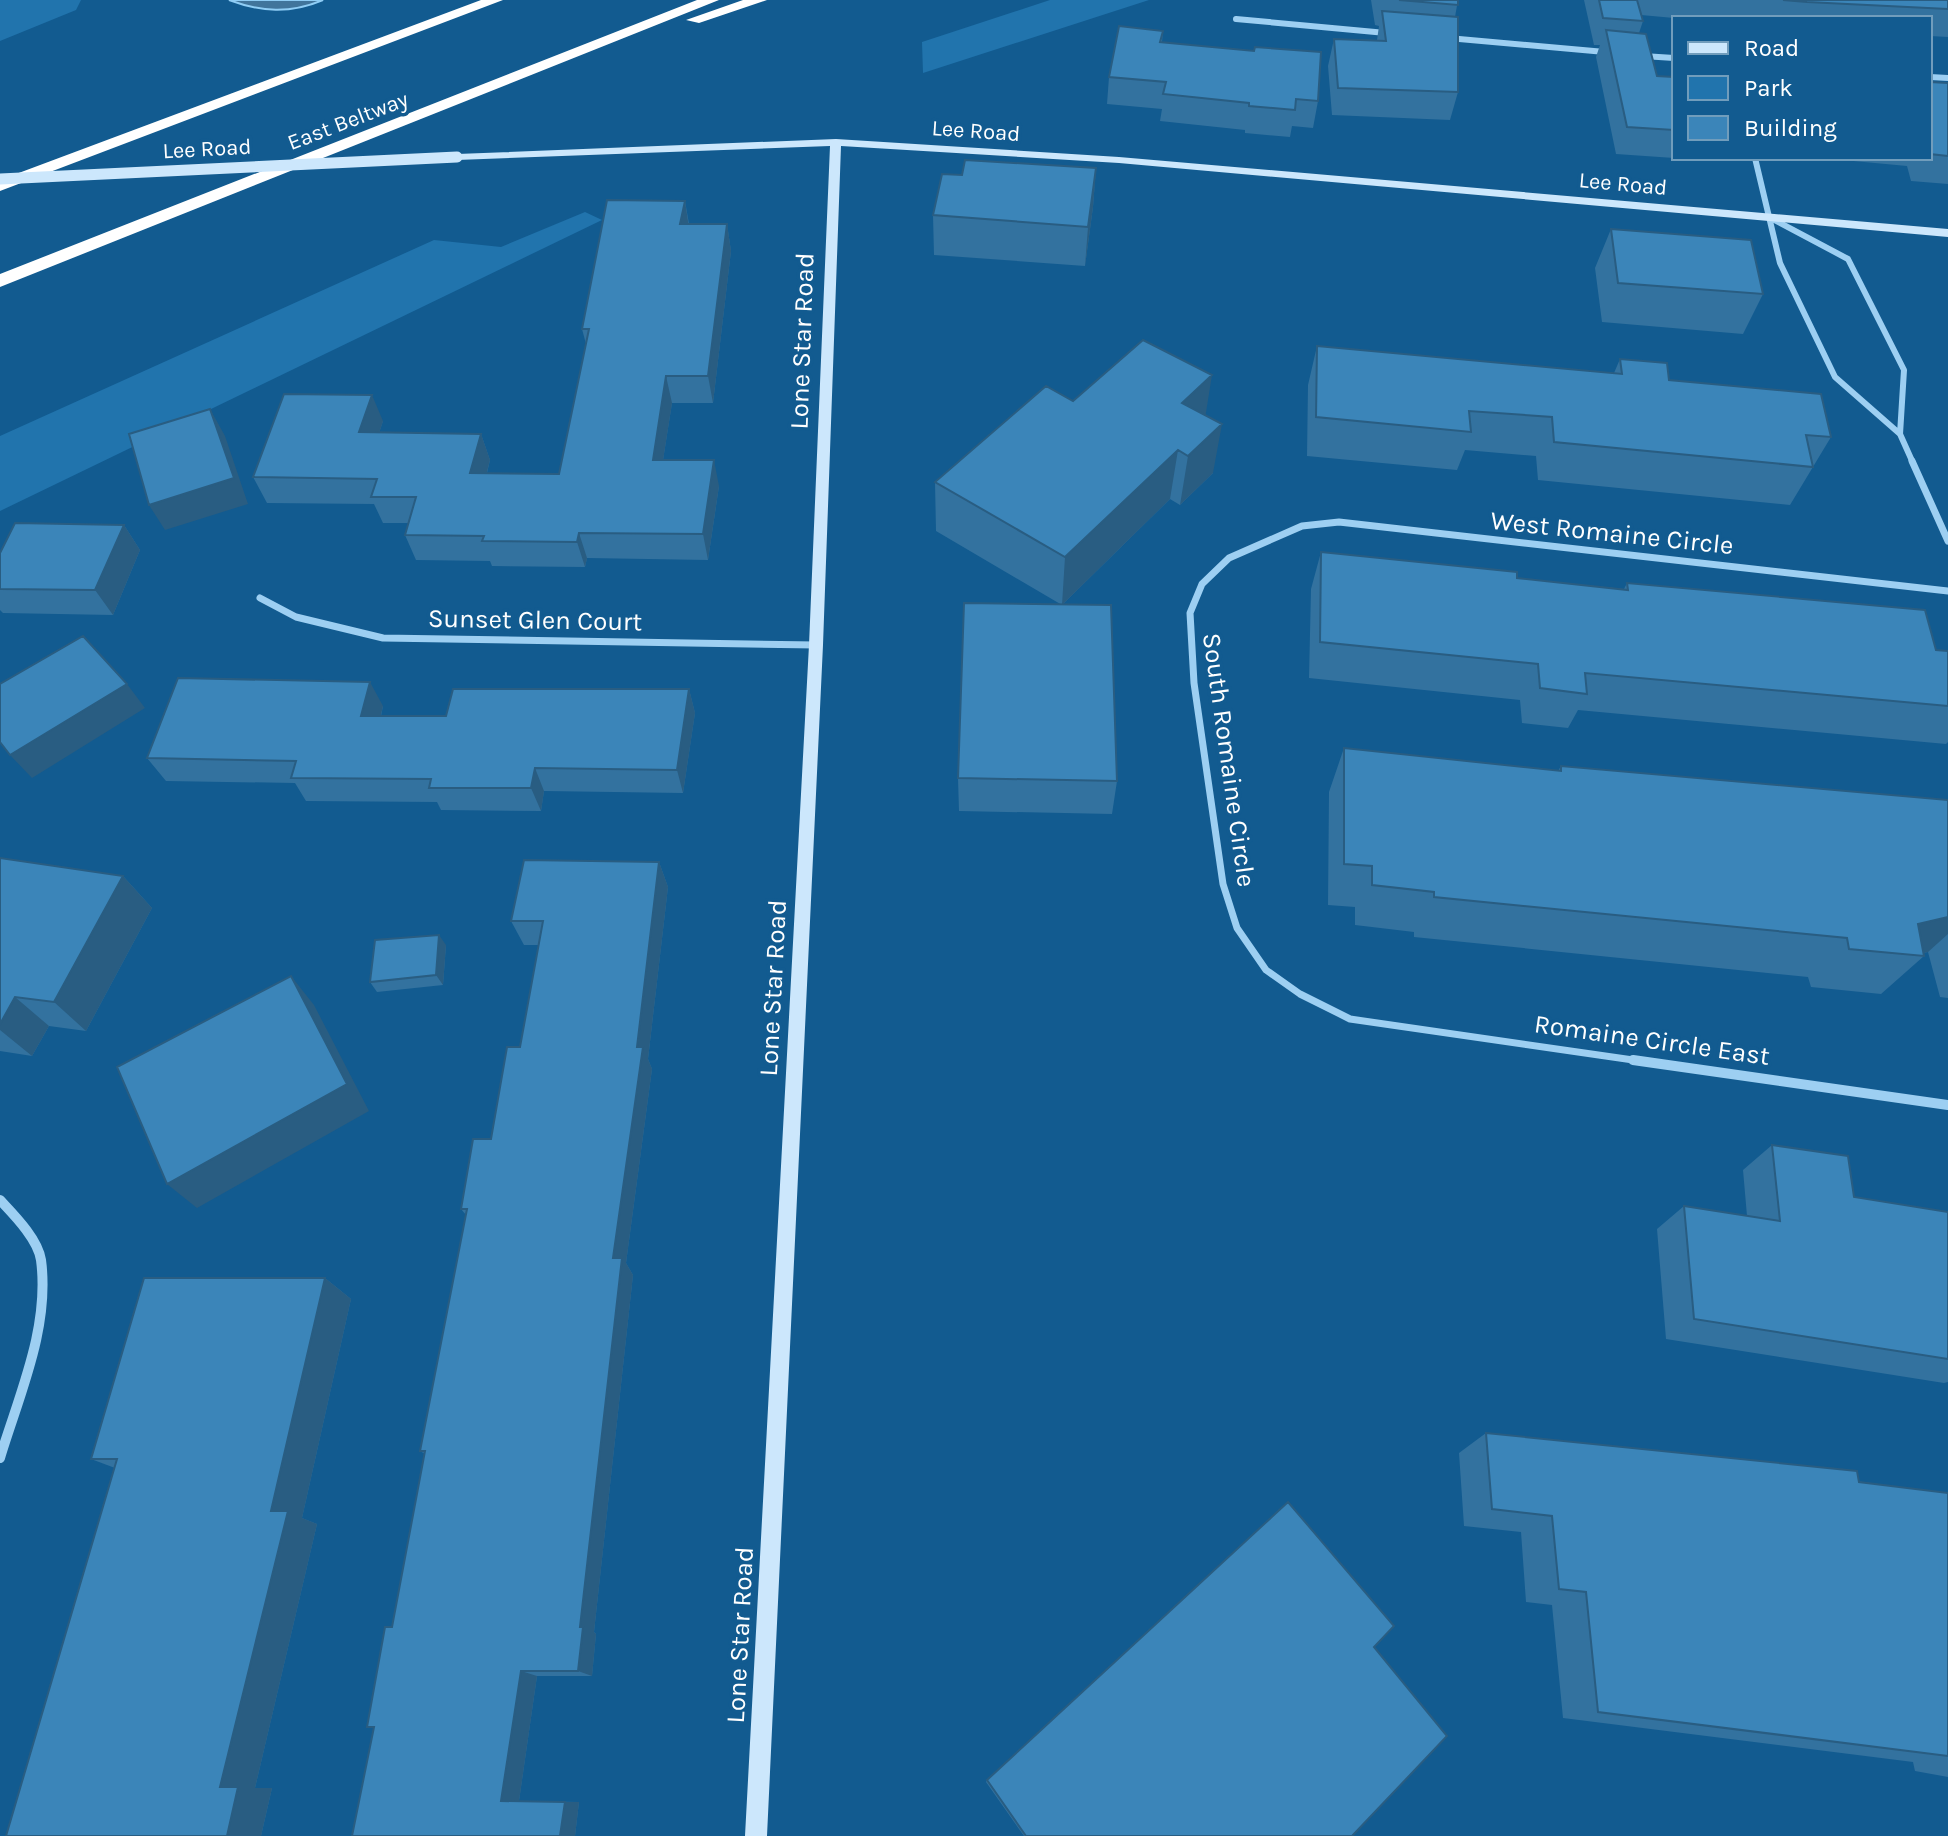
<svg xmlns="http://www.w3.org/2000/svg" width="1948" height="1836" font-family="Karla,sans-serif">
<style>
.green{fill:#2174ad}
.water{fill:#41759c;stroke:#8fcdf5;stroke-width:2}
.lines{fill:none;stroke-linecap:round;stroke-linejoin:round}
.street-far2{stroke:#9dcff2;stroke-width:6}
.street-far1{stroke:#9dcff2;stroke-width:7}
.street{stroke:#9dcff2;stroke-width:10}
.secondary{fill:#cce7fc;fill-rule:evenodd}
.highway{fill:#fff;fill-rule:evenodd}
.secondary-bridge{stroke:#cce7fc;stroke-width:11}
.wall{fill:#33729f}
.shaded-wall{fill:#295d82}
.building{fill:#3b85b9;stroke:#295d82;stroke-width:2}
.labels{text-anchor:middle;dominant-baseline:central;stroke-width:7;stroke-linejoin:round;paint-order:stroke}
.far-street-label{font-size:22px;fill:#fff;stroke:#125b90}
.street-label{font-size:26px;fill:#fff;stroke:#125b90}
</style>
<rect width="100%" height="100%" fill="#125b90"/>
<path class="green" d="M0,0H81L76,10L0,41Z
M1050,0H1149L923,73L922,42Z
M585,212L602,220L0,511V436L434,240L501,247Z"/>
<path class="water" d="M229,0H323C290,14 261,12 229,0Z"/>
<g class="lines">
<path class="street-far2" d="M1236,19L1386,33
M1448,38L1605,52
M1643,56L1674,58
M1930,77L1948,78
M1755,158L1780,263L1835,377L1900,434L1913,463
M1769,217L1848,259L1904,370L1900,434"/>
<path class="street-far1" d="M1912,461L1948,541
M260,598L296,617L383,638L816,645
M1647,1062L1350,1019L1300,994L1266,970L1237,928L1223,884L1194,683L1190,613L1202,584L1229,558L1302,526L1339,522L1948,591"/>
<path class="street" d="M1633,1060L1948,1105
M0,1200C14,1215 38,1239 41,1260C50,1328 19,1395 0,1458"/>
<path class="secondary" d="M836,139L1119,157L1948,229V237L1119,163L841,146L823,645L767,1836H745L809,645L830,146L457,160L451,157L457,154Z"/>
<path class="highway" d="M481,0H503L0,191V180Z
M697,0H719L0,287V274Z
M743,0H767L699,23L686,20Z"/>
<path class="secondary-bridge" d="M0,179L457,157"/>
</g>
<path class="wall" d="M1371,0H1458L1455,17L1458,92L1450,120L1332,115L1328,66L1334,39L1377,40L1379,26L1375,25Z
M1584,0H1948V37L1930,36V18H1674L1641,15L1643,21L1639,33L1657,76L1674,77V158L1616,154L1596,57L1600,45H1594Z
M1163,31L1162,42L1318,101L1313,128L1292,126L1290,137L1245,133V130L1160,121L1162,109L1107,104L1109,77Z
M1930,82L1948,83V184L1911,181L1907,166L1821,158H1930Z
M1096,168L1093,207L1085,266L934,255L933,215L962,175Z
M685,201L689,224H727L731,251L713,403H672L663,460L719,486L708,560L587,558L585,567L492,566L490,561L416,560L405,535L409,523H383L374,504L267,503L253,477L383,421L379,433L481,434L490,460L487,473L559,474L586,344L582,329Z
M1611,229L1763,294L1743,334L1602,322L1595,268Z
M1317,346L1614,373L1620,359L1669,380L1831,437L1790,505L1538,480L1536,456L1465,450L1457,470L1307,456L1308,385Z
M1073,401L1206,415L1213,473L1180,505L1170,499L1062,605L1117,781L1112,814L959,811L958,778L1062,605L936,531L935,482Z
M124,525L140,550L113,615L3,613L0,610V553Z
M1321,552L1517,578L1624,589L1627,583L1936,650L1948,651V742L1946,744L1578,710L1568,728L1522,723L1520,700L1309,678L1311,589Z
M689,689L695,713L683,793L544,791L541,811L441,810L437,802L306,801L295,783L166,781L147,758L383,706L381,716H446Z
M1344,748L1558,771L1561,766L1948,800V998L1940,997L1928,952L1923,953L1924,956L1881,994L1811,987L1808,977L1414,937V932L1355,925V907L1328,905L1329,792Z
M0,858L123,876L152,908L86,1031L49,1026L32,1056L0,1051Z
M659,862L668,887L648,1059L652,1069L626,1263L633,1275L594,1632L596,1634L592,1676H537L519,1801L579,1802L575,1836H352L374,1728L367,1727L392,1627L425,1454L420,1451L466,1215L461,1209L491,1139L520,1047L539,945H524L511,921Z
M446,945L443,985L377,992L370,982Z
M1772,1145L1854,1197L1948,1212V1382L1944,1383L1666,1339L1657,1229L1684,1206L1747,1216L1743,1170Z
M325,1278L351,1299L302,1518L317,1524L255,1788H272L261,1836H6L115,1468L91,1459Z
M1486,1433L1948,1493V1777L1915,1771L1913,1762L1563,1718L1552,1605L1526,1602L1521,1532L1464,1526L1459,1453Z
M1374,1647L1352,1836H1024L986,1782L987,1780Z"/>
<path class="shaded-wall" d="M1096,168L1093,207L1085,266L1088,227Z
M685,201L689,228L680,224Z
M727,224L731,251L713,403L708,376Z
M1212,375L1204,425L1178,450L1170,499L1062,605L1065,557L1182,403Z
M666,376L672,403L659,486L653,460Z
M372,395L383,421L371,458L359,432Z
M210,409L225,436L248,504L165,530L149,505Z
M1222,424L1213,473L1180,505L1188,456Z
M481,434L490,460L480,499L470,473Z
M714,460L719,486L708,560L703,534Z
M124,525L140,550L113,615L95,590Z
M579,533L587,558L585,567L577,542Z
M370,682L383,706L375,739L361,716Z
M127,684L145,708L32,778L10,755Z
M689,689L695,713L683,793L677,770Z
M535,768L544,791L541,811L531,788Z
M659,862L668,887L648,1059L652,1069L626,1263L633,1275L594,1632L596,1634L592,1676L578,1671L580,1627L613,1258Z
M123,876L152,908L86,1031L54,1002Z
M1948,917V934L1928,952L1914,955L1918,924Z
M439,935L446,945L443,985L436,975Z
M291,976L314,1005L369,1111L197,1208L167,1184Z
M15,997L49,1026L32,1056L0,1030V1024Z
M325,1278L351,1299L302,1518L317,1524L255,1788H272L261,1836H227L220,1787L271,1511Z
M521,1671L537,1676L519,1801H501Z
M565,1802H579L575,1836H560Z"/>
<path class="building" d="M1399,0H1458V5Z
M1599,0H1637L1643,21L1603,18Z
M1783,0H1948V9L1807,2Z
M1382,11L1458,17V92L1338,88L1334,39L1386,41Z
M1119,26L1163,31L1160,42L1254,51L1255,47L1321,52L1318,101L1296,99L1295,110L1249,106V103L1163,94L1166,82L1109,77Z
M1606,30L1646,34L1657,76L1674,77V130L1627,127Z
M1930,82L1948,83V156L1930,154Z
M965,160L1096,168L1088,227L933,215L942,174L962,175Z
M607,200L685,201L680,224H727L708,376H666L653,460H714L703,534L579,533L577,542L482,541L484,536L405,535L416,497H371L377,479L253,477L284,394L372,395L359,432L481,434L470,473L559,474L589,329H582Z
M1611,229L1751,240L1763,294L1618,283Z
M1143,340L1212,375L1182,403L1222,424L1188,456L1178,450L1065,557L935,482L1046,386L1073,401Z
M1317,346L1622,374L1620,359L1667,363L1669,380L1821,394L1831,437L1806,435L1813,467L1554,442L1552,417L1469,411L1471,432L1316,417Z
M210,409L234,478L149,505L129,434Z
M15,523L124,525L95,590L0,589V553Z
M1321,552L1517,572V578L1628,590L1627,583L1925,610L1936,650L1948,651V706L1585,673L1587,694L1540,688L1538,664L1320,642Z
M964,603L1111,605L1117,781L958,778Z
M83,636L127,684L10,755L0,742V684Z
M178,678L370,682L361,716H446L453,689H689L677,770L535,768L531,788H429L431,779L291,778L296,761L147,758Z
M1344,748L1561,771V766L1948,800V917L1918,924L1924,956L1849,949L1847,938L1434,897V892L1372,885V866L1344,864Z
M0,858L123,876L54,1002L15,997L0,1024Z
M524,860L659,862L637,1047H643L613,1258H622L580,1627H583L578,1671H521L501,1801L565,1802L560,1836H352L374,1727H367L385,1627H392L425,1451H420L467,1209H461L473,1139H491L507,1047H520L543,921H511Z
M439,935L436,975L370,982L375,940Z
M291,976L347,1084L167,1184L117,1067Z
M1772,1145L1848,1156L1854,1197L1948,1212V1359L1694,1319L1684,1206L1780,1221Z
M144,1278H325L271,1511H288L220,1787H238L227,1836H6L117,1459H91Z
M1486,1433L1857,1471L1859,1482L1948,1493V1756L1598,1712L1586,1592L1559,1589L1552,1516L1492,1509Z
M1288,1502L1394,1626L1374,1647L1447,1736L1352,1836H1026L987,1780Z"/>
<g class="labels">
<g class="far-street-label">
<text transform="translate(348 121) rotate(-21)">East Beltway</text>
<text transform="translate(976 131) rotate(4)">Lee Road</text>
<text transform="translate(207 149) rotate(-3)">Lee Road</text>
<text transform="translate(1623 184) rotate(5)">Lee Road</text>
</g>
<g class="street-label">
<text transform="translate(802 341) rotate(-88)">Lone Star Road</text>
<text transform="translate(1612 533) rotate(6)">West Romaine Circle</text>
<text transform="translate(535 620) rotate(1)">Sunset Glen Court</text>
<text transform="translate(1229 760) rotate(82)">South Romaine Circle</text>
<text transform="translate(773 988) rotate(-87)">Lone Star Road</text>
<text transform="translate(1652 1040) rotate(8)">Romaine Circle East</text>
<text transform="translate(740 1635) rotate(-87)">Lone Star Road</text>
</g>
</g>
<rect x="1672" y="16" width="260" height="144" fill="#125b90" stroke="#719dbc" stroke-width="2"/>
<rect x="1688" y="42" width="40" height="12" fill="#cce7fc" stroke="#719dbc" stroke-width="2"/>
<text x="1744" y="56" font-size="24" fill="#ffffff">Road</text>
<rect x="1688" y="76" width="40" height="24" fill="#2174ad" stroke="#719dbc" stroke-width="2"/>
<text x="1744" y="96" font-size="24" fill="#ffffff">Park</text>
<rect x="1688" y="116" width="40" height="24" fill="#3b85b9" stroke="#719dbc" stroke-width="2"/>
<text x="1744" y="136" font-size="24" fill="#ffffff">Building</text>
</svg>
